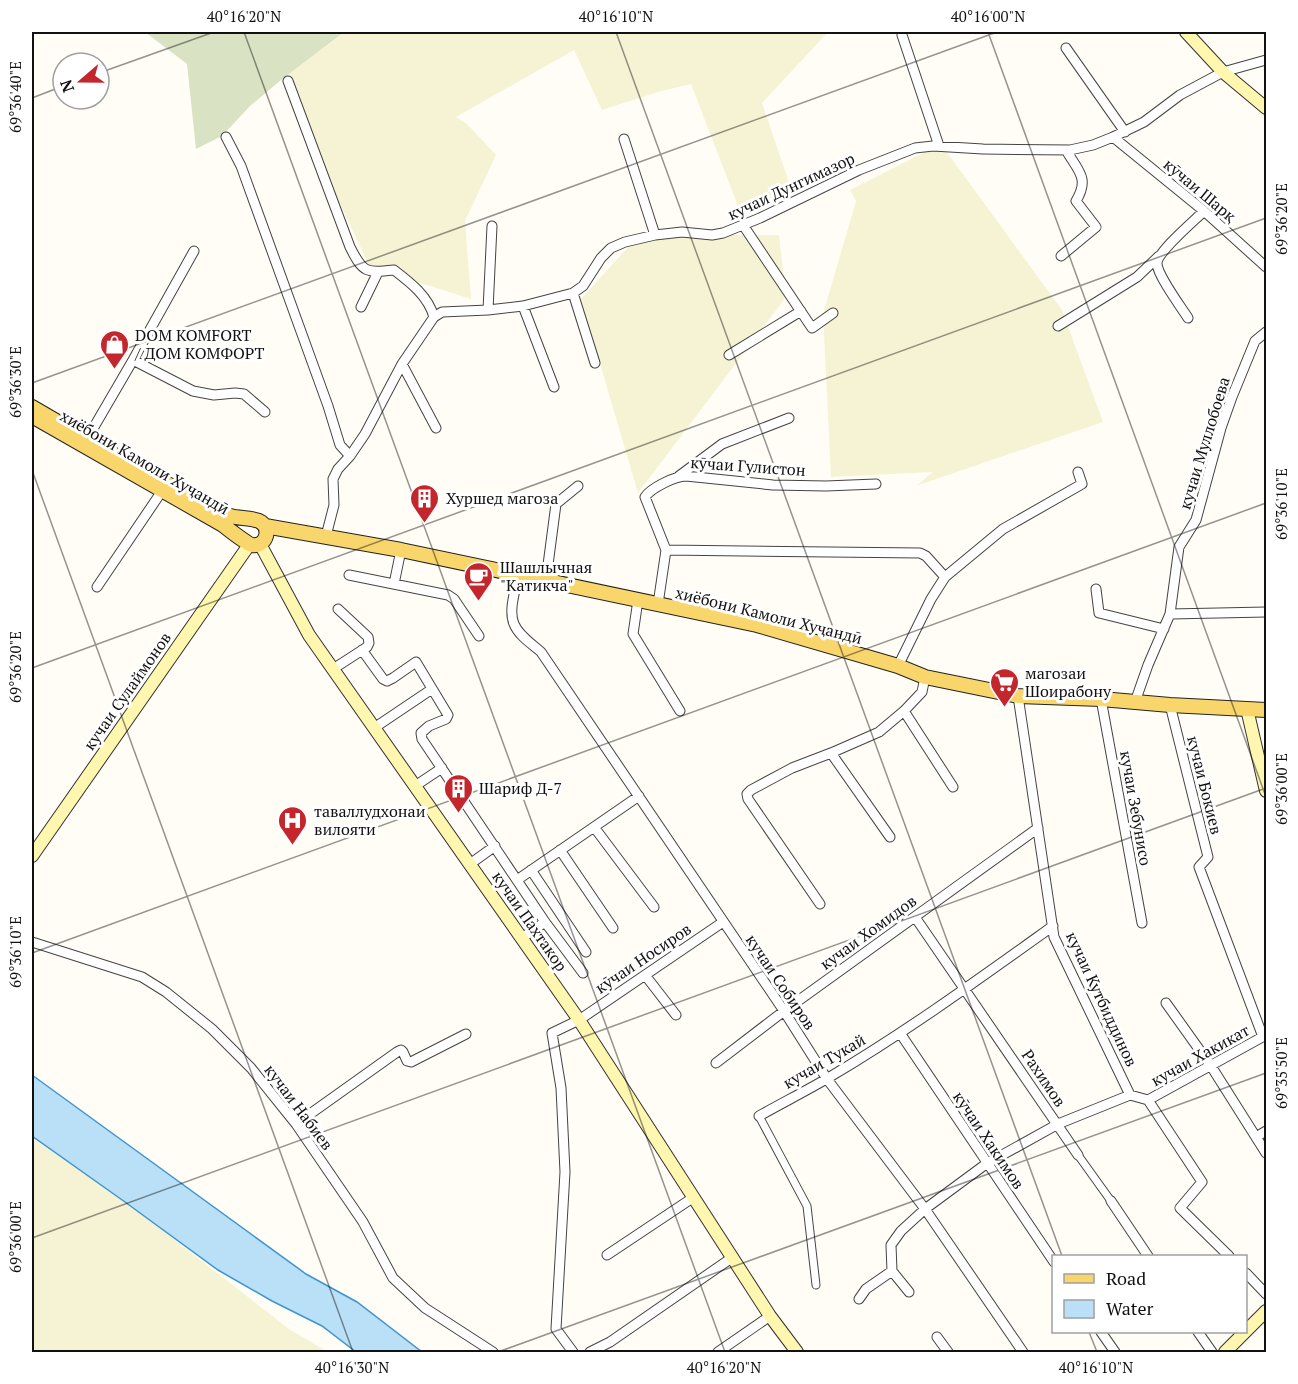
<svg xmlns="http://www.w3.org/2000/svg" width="1298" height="1384" font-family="'PT Serif',serif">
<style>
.farmland{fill:#f6f3d4}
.cemetery{fill:#d9e3c4}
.water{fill:#b9e0f7;stroke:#3f96cf;stroke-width:1.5}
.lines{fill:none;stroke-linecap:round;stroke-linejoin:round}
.pedestrian-casing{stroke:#444;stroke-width:9}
.minor-casing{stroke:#444;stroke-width:11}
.secondary-casing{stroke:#333;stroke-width:14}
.primary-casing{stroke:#222;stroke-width:16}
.pedestrian{stroke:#fff;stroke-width:7}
.minor{stroke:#fff;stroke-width:9}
.secondary{stroke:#fff6b0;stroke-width:12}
.primary{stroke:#f9d66b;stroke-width:14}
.ticks{fill:none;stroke:#111;stroke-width:1.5;stroke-opacity:0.45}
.labels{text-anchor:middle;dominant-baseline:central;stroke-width:6;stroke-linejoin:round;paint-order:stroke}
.street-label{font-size:16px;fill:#111;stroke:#fff}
.poi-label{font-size:16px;fill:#111;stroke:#fff;text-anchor:start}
.neatline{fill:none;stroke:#111;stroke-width:2}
.ticks-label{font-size:15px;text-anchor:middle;fill:#111}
</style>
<rect width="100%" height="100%" fill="#fffdf5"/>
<path class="farmland" d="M344,32H828L762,103L793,194L738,206L691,84L661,91L602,110L574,50L456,117L467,124L496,155L465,221L471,299L370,267L281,80Z
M941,144L1062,310L1103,422L916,486L933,472L831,477L823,314L856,201L850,190Z
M639,235H779L786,297L638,493L581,299Z
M32,1138L135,1209L289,1329L328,1352H32Z"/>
<path class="cemetery" d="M145,32H344L281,80L250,106L222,136L196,149L187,64Z"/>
<path class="water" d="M32,1075L306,1274L357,1302L422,1352H356L322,1326L272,1301L218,1270L125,1202L32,1136Z"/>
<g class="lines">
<defs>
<path id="pedestrian" d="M759,1116L807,1206L816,1285
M1078,1155L1111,1201"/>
<path id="minor" d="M902,35L939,146
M1066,48L1125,132
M288,81L350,247C363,273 366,273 394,270C411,283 428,296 434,317
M226,137L241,166L328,406L340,445L350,456
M1113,137L1204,211L1266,267
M624,139L655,235
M743,225L812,328L833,313
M1061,256L1096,227L1076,201C1090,178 1078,171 1066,150
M573,293L595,363
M523,306L554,387
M361,307L378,272
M488,310L492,226
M1188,318C1181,307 1158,276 1157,264C1156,253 1194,221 1204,211
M1058,326L1137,277L1159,256
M729,355L801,311
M133,360L193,391L214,395L235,393L244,394L265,412
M402,364L436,428
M87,439L133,360L194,251
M679,476L722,444L789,418
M326,536L334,505L333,479L338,469L350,456L365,434L402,364L434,317L442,312L488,310L523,306L573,293L583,286L601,258L611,248L625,242L655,235L682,232L712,235L723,233L760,218L859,170L915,148L933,146L983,149L1070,150L1093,145L1113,137L1144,122L1180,95L1223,72L1266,60
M666,550L645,497C651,488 675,476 686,476L773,485L826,486L876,484
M349,575L448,595L454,599L479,636
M518,575C516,589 508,610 514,624C519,636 532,644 541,652L784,1011L827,1079L925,1209L1023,1352
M546,580L556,504L578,486
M394,584L401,550
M97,587L162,491
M1096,589L1099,613L1164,629
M638,600L633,634L680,711
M658,604L666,550L920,553L926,556L945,577
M1170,614L1266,612
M362,650L383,679L387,681L393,678L416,662L448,715L446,719L429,726L421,733L422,739L545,922L583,973
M898,666L931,599L945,577L1003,529L1082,484L1078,472
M333,669L367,647L369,643L368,637L338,609
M1018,696L1054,937L1130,1095L1148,1100L1202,1182L1180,1208L1229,1256
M1101,699L1142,923
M1135,702L1148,665L1170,614L1179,547L1196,520L1221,428L1232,397L1255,341L1266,332
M1170,705L1208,857L1199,867L1263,1037
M904,711L953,787
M374,728L432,689
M831,753L890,837
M415,786L442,768
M594,827L654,907
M560,850L613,928
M470,864L495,846
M531,870L586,952
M517,880L639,796
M820,904L748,799L747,794L751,790L792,768L831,753L879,732L904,711L922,692L925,677
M915,917L1078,1155
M522,938L545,922
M32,942L142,977L166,992L212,1029L251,1068L296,1124L363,1222L393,1278L425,1308L493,1352
M645,975L676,1015
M1166,1003L1211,1066L1266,1153
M900,1033L1054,1262
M716,1063L784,1011L1038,828
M1148,1100L1266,1035
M759,1116C782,1103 806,1091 828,1078C906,1032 979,979 1053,926
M296,1124L397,1052L401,1050L403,1052L407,1061L411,1062L466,1034
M1256,1137L1266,1131
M1111,1201L1148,1256
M607,1255L694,1197
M1246,1273L1266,1294
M909,1292L892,1271L891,1245L901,1231L925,1209L986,1164L1058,1124L1130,1095
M859,1299L866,1289L892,1271
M1101,1332L1115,1352
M1198,1332L1212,1352
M937,1337L948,1352
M573,1352L556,1329L565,1172L561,1088L552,1033L579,1020L723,922
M590,1352L610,1342L733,1257
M718,1352L770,1316"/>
<path id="secondary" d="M1186,32L1223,72L1266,108
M260,544L309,635L579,1020L770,1316L797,1352
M1247,709L1266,791
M32,856L249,545
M1225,1352L1266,1311"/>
<path id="primary" d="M32,407C82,436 131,466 183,492C197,500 212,510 227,515C237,519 249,517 259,521C272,527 267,547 252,545C249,545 228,529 223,525L32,416
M265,526L401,550L757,625L898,666L925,677L1018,696L1101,699L1170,705L1266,710"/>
</defs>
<use href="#pedestrian" class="pedestrian-casing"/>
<use href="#minor" class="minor-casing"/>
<use href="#secondary" class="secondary-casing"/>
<use href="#primary" class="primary-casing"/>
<use href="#pedestrian" class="pedestrian"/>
<use href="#minor" class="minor"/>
<use href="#secondary" class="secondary"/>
<use href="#primary" class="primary"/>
</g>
<path class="ticks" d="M244,32L725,1352M616,32L1062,1256M988,32L1266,797M99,73L214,32M32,98L63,86M32,383L997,32M32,470L353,1352M32,668L1266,218M32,953L1266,503M32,1238L1266,788M1089,1332L1097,1352M498,1352L1266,1073"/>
<defs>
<symbol id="shop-pin" viewBox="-11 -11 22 30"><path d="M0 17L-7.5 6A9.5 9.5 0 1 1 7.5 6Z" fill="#c4262e" stroke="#fff"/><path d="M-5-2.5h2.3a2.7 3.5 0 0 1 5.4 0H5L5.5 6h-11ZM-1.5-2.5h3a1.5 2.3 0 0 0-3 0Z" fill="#fff"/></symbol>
<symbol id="building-pin" viewBox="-11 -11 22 30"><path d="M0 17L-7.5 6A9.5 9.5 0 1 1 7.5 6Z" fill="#c4262e" stroke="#fff"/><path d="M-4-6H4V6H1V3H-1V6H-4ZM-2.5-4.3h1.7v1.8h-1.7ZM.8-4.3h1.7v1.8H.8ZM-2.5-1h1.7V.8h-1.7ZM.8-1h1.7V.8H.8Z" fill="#fff"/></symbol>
<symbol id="cafe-pin" viewBox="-11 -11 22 30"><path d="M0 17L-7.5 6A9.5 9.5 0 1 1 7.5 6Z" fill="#c4262e" stroke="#fff"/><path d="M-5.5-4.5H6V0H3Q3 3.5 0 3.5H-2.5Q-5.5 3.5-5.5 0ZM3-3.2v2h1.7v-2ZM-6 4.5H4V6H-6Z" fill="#fff"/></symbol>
<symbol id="supermarket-pin" viewBox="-11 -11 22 30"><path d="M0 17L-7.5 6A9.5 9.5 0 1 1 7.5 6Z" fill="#c4262e" stroke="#fff"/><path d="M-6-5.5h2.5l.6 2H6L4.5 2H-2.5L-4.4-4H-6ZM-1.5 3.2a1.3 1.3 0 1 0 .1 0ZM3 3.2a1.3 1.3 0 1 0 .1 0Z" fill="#fff"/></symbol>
<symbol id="hospital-pin" viewBox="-11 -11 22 30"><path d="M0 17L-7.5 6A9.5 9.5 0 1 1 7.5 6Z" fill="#c4262e" stroke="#fff"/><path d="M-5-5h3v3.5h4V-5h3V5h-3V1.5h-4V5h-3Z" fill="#fff"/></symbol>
</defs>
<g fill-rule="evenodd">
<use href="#shop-pin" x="98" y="328" width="33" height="45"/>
<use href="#building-pin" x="408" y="482" width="33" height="45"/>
<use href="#cafe-pin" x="462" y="560" width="33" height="45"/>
<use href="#supermarket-pin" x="988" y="666" width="33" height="45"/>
<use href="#building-pin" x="442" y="772" width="33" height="45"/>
<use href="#hospital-pin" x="276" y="804" width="33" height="45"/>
</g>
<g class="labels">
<g class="street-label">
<text transform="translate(791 186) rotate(-25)">кучаи Дунгимазор</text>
<text transform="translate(1200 190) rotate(40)">кӯчаи Шарқ</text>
<text transform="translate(1204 443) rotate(-73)">кучаи Муллобоева</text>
<text transform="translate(145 462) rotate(30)">хиёбони Камоли Хуҷандӣ</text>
<text transform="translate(748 466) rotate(4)">кӯчаи Гулистон</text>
<text transform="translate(769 615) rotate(14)">хиёбони Камоли Хуҷандӣ</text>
<text transform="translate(127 691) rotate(-55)">кучаи Сулаймонов</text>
<text transform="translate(1205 785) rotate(76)">кучаи Бокиев</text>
<text transform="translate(1136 808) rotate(80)">кучаи Зебунисо</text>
<text transform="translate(530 921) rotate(55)">кучаи Пахтакор</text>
<text transform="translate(868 932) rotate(-36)">кучаи Хомидов</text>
<text transform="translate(643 958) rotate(-34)">кӯчаи Носиров</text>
<text transform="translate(781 982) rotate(56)">кучаи Собиров</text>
<text transform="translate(1102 999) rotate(65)">кучаи Кутбиддинов</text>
<text transform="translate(1200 1055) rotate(-29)">кучаи Хакикат</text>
<text transform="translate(824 1061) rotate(-30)">кучаи Тукай</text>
<text transform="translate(1044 1078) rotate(56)">Рахимов</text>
<text transform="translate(299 1107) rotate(53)">кучаи Набиев</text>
<text transform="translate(989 1140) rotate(56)">кӯчаи Хакимов</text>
</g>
<g class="poi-label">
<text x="135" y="335">DOM KOMFORT<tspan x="135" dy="18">/ ДОМ КОМФОРТ</tspan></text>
<text x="446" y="498">Хуршед магоза</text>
<text x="500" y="567">Шашлычная<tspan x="500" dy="18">"Катикча"</tspan></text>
<text x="1025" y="673">магозаи<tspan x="1025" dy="18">Шоирабону</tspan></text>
<text x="479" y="788">Шариф Д-7</text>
<text x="314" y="811">таваллудхонаи<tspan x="314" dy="18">вилояти</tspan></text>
</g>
</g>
<rect width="1298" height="1384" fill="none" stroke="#ffffff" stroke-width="66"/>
<rect x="1052" y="1255" width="195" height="78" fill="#ffffff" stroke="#a0a0a0" stroke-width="1.5"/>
<rect x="1064" y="1274" width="30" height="9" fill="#f9d66b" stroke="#a0a0a0" stroke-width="1.5"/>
<text x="1106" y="1285" font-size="18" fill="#111111">Road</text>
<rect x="1064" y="1300" width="30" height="18" fill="#b9e0f7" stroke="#a0a0a0" stroke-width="1.5"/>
<text x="1106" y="1315" font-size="18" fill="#111111">Water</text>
<g transform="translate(81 81) rotate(250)"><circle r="28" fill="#ffffff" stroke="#a0a0a0" stroke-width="1.5"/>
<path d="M0-4.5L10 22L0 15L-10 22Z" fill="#c4262e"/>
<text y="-9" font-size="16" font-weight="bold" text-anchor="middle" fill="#111111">N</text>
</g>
<rect x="33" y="33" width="1232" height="1318" class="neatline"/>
<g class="ticks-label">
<text x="244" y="22">40°16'20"N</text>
<text x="616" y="22">40°16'10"N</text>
<text x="988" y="22">40°16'00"N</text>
<text transform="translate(16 97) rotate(-90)" y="5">69°36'40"E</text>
<text transform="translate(1282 219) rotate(-90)" y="5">69°36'20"E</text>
<text transform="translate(16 382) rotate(-90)" y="5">69°36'30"E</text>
<text transform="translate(1282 504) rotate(-90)" y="5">69°36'10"E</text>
<text transform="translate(16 667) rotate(-90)" y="5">69°36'20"E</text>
<text transform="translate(1282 789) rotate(-90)" y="5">69°36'00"E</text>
<text transform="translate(16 952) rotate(-90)" y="5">69°36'10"E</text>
<text transform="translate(1282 1073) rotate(-90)" y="5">69°35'50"E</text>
<text transform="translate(16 1237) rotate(-90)" y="5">69°36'00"E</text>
<text x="352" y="1373">40°16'30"N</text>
<text x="724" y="1373">40°16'20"N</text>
<text x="1096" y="1373">40°16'10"N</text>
</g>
</svg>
